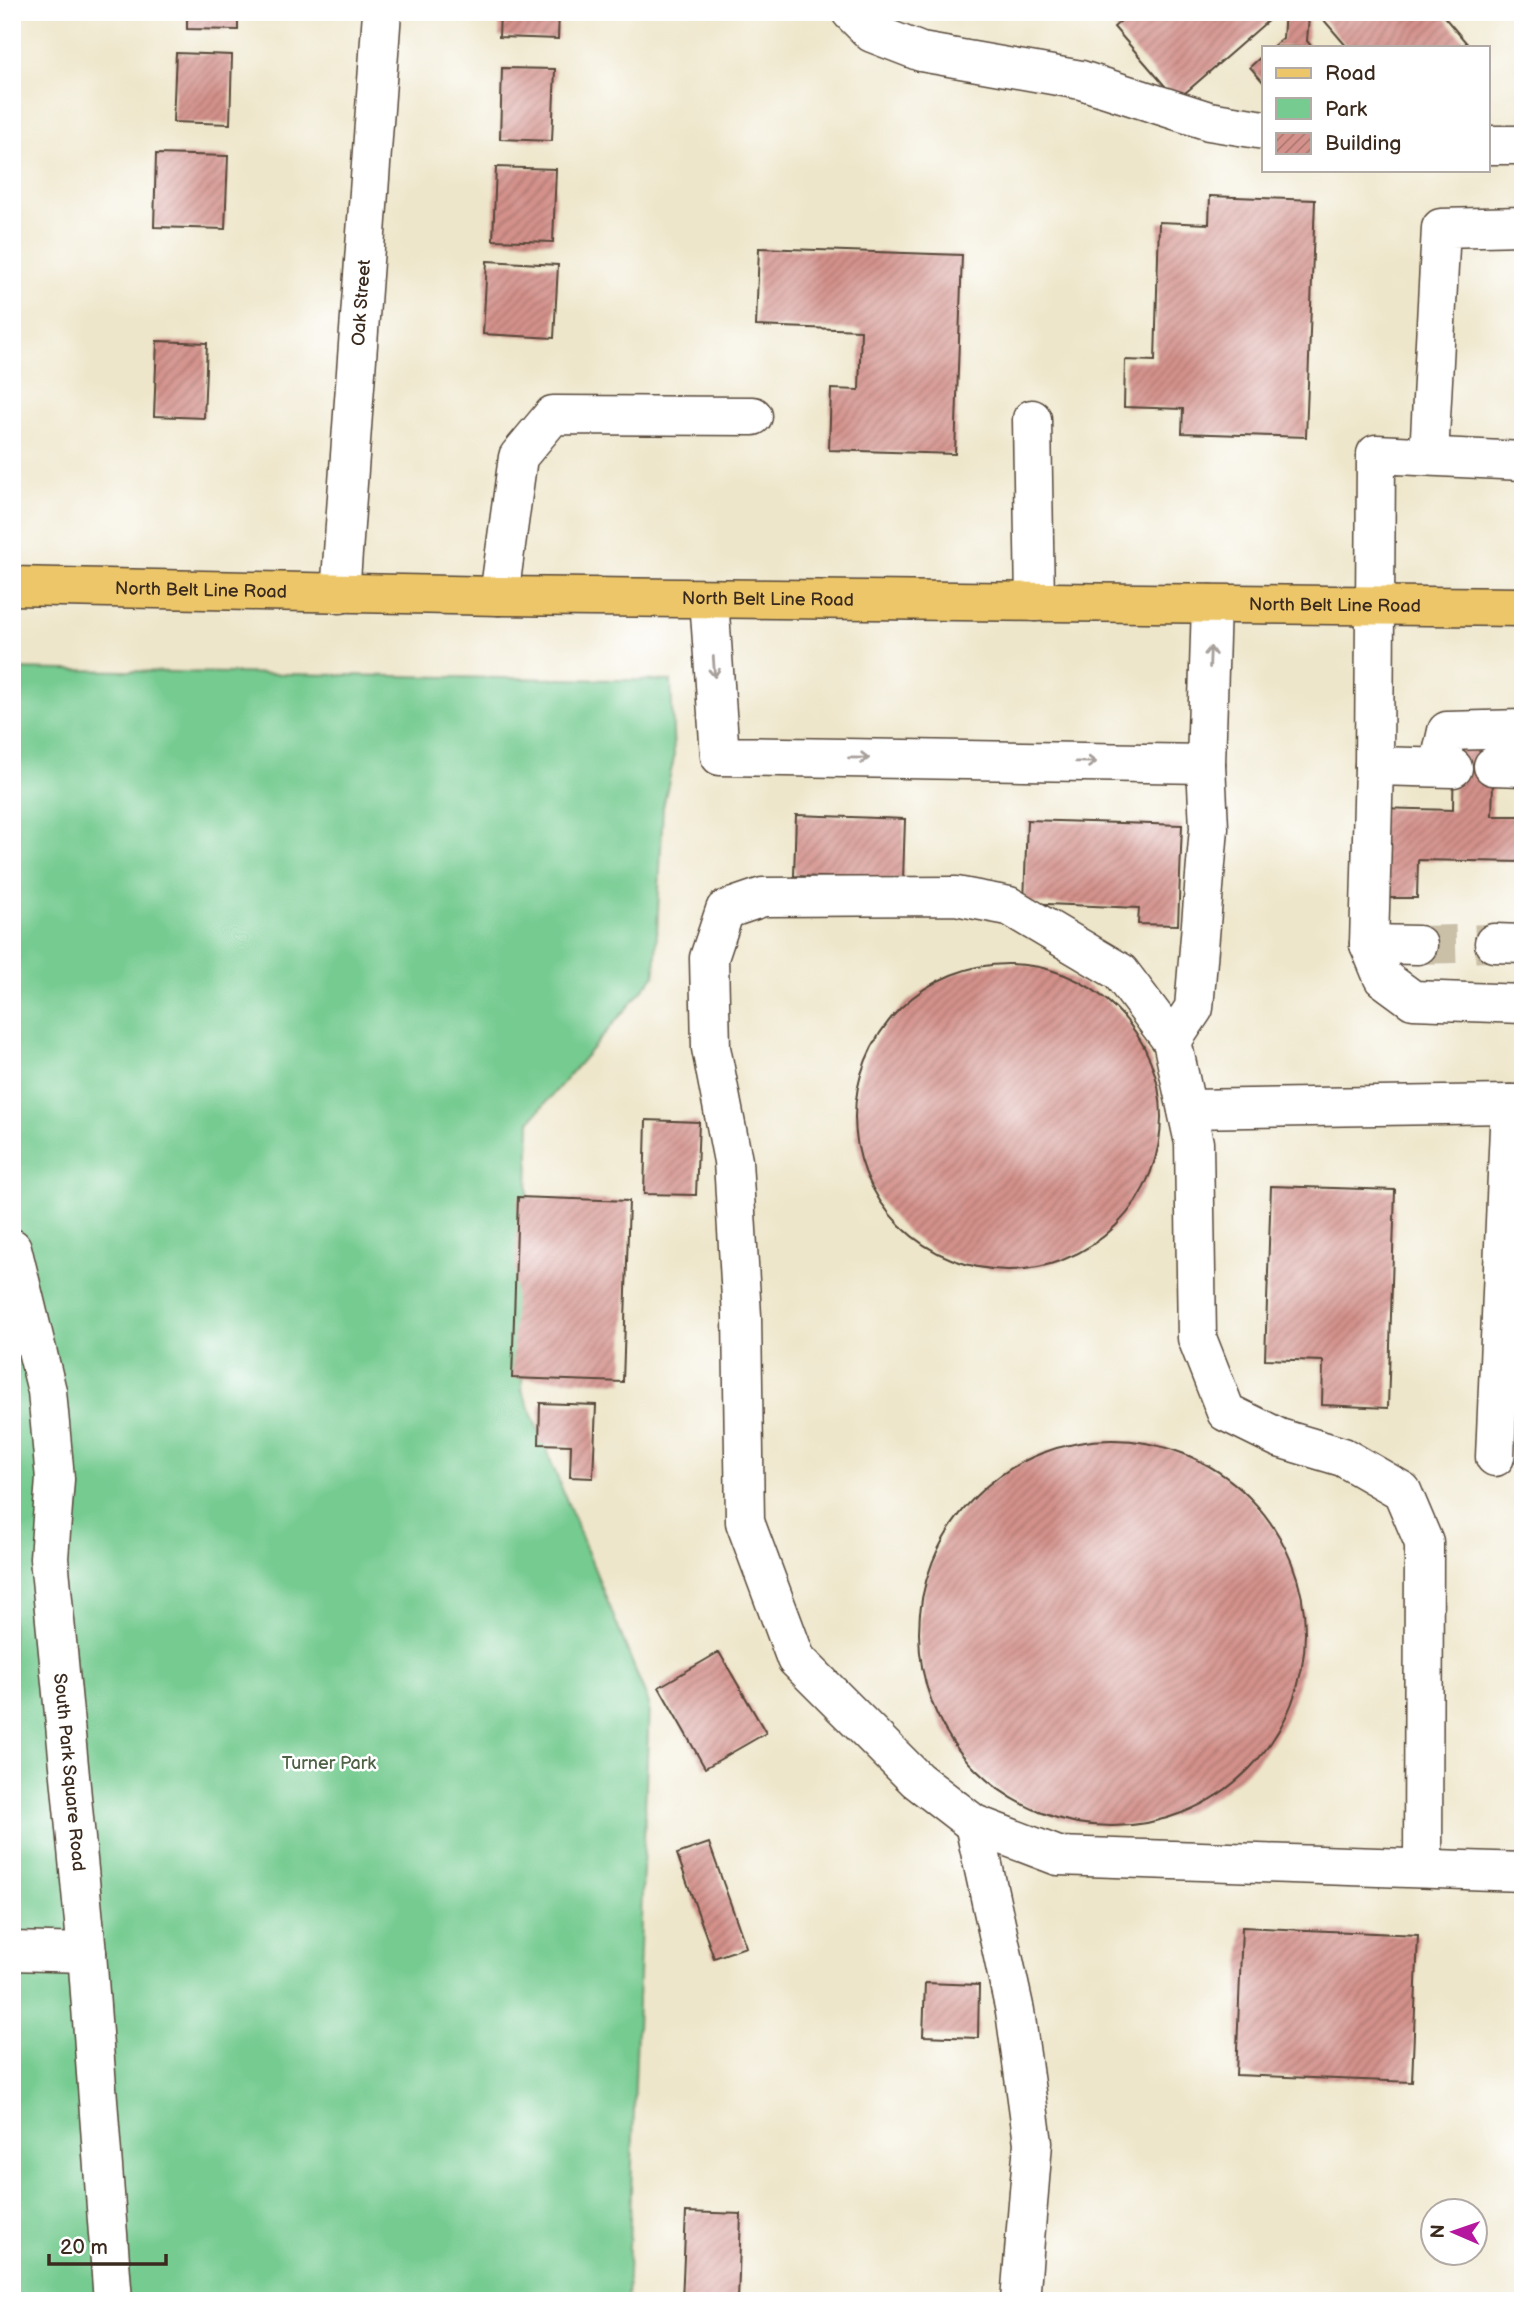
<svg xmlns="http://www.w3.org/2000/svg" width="1535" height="2313" font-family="'Balsamiq Sans',sans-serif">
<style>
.green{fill:#75cb90;stroke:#587a57;stroke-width:2}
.building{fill:url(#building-hatch)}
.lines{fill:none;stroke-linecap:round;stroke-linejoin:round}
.minor-tunnel{stroke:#cac0a8;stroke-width:38;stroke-dasharray:38 19;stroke-linecap:butt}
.minor-casing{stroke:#564638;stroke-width:41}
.major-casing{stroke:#564638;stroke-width:41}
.minor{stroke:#fff;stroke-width:38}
.major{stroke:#ecc669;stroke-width:38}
.oneway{stroke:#a79f9a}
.labels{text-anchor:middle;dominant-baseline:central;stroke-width:5;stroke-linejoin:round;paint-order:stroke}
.street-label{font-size:18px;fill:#3b2a1e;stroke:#fff}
.park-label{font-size:18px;fill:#4f6246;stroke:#fff}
</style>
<defs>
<pattern id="building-hatch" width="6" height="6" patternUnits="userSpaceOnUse" patternTransform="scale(1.75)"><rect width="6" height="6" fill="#d4918b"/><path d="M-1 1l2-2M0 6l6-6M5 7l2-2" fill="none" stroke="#ad7771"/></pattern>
</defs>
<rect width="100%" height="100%" fill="#fff"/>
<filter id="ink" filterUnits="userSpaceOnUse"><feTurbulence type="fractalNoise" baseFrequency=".0143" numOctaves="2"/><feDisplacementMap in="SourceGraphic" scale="14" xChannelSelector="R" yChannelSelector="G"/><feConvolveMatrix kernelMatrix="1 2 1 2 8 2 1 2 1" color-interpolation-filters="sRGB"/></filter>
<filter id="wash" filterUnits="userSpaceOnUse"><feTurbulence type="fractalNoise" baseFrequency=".00686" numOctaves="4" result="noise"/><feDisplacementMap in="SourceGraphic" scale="28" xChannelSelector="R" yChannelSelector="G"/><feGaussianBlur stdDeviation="1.57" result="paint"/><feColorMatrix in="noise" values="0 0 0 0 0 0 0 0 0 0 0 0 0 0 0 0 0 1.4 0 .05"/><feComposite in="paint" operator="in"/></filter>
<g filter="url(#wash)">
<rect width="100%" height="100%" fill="#eee6ca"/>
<path class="green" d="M12,669L671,681L674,758L663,807L655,975L530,1121L522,1390L649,1704L627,2301H12Z"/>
<g id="blocks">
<path class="building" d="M187,12H238V30L187,29Z
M500,12H559L558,39L499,37Z
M1131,12H1278L1177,100L1114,27Z
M1285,12H1313L1309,16L1307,41L1312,47H1272L1283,38Z
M1317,12H1440L1470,47H1347Z
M176,53L232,55L230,124L173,122Z
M1264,54V83L1250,67Z
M502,68L555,69L552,141L500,139Z
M156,154L228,156L225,229L154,227Z
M496,167L556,169L553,242L493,240Z
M1210,196L1315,200L1306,437L1182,433L1183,409L1124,407L1125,360L1155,361L1159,222L1209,224Z
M759,248L962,255L955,454L829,450L831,389L859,390L861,330L756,326Z
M487,261L558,265L554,338L483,334Z
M157,341L207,343L204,418L154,416Z
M1454,748L1494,749L1492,816H1523V862L1418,860L1417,898H1377L1378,808L1453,810Z
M796,815L905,819L903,880L794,876Z
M1027,820L1182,825L1178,925L1138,924L1139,908L1024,903Z
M855 1117a153 153 0 1 1 306 0a153 153 0 1 1-306 0Z
M646,1120L699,1122L696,1195L644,1194Z
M1271,1186L1395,1190L1388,1408L1322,1405L1323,1361L1265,1359Z
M518,1197L629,1201L623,1382L512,1378Z
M540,1403L596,1405L593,1478L570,1477L571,1445L539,1444Z
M919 1633a193 193 0 1 1 386 0a193 193 0 1 1-386 0Z
M719,1652L766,1733L705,1768L659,1687Z
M709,1843L746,1947L714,1958L677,1854Z
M1242,1927L1418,1935L1412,2082L1236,2075Z
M925,1983L979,1985L978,2038L923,2036Z
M686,2212L741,2214L738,2301H682Z"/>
</g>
</g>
<g filter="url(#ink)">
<use href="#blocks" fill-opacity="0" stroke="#564638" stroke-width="2"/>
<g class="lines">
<path class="minor-tunnel" d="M1418,945L1494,943"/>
<defs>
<g id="minor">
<path d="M851,12L872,33L921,52L1081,80L1209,121L1264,130"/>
<path d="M1488,145H1523"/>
<path d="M1032,419L1035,602"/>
<path d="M1429,456L1441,228L1523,226"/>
<path d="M1523,461L1376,454L1374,766L1369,944L1383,978L1413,1000L1523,1004"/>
<path id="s1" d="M340,594L382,12"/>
<path d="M499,596L518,457L553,415L753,416"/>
<path d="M709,599L720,756L1206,764L1211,604"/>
<path d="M1374,766L1453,768"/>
<path d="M1493,766L1523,767"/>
<path d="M1439,767L1447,731L1523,729"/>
<path d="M1494,943L1523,944"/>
<path d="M1369,944L1418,945"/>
<path d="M1172,1041L1194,1008L1209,828L1206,764"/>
<path d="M1187,1109L1510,1104"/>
<path id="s2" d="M12,1248L47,1391L55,1479L49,1558L87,1953L113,2301"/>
<path d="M1495,1457L1510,1104H1523"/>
<path d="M974,1824L1015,2011L1033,2143L1020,2301"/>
<path d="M1423,1868L1424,1543L1402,1491L1343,1457L1279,1438L1226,1412L1197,1338L1194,1143L1172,1041L1120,972L1009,906L956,896L763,897L725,910L709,958L711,1048L733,1161L742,1316L745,1522L796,1659L917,1780L974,1824L1058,1856L1523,1872"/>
<path d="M12,1951L87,1953"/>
</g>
<g id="major">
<path id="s3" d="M12,586L499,596L1523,607"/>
</g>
</defs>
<use href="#minor" class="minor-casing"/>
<use href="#major" class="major-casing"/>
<use href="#minor" class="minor"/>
<use href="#major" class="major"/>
</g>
<defs><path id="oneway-shaft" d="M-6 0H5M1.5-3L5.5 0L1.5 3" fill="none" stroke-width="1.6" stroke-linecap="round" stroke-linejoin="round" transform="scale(1.75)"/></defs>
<g class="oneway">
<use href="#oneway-shaft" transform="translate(1210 657) rotate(-88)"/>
<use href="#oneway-shaft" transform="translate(714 667) rotate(86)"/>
<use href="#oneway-shaft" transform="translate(859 758) rotate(1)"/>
<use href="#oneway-shaft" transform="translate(1086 762) rotate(1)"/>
</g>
</g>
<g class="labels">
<g class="street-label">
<text stroke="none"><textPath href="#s1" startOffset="292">Oak Street</textPath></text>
<text stroke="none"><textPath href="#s3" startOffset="189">North Belt Line Road</textPath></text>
<text stroke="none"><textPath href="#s3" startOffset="756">North Belt Line Road</textPath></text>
<text stroke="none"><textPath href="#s3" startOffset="1323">North Belt Line Road</textPath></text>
<text stroke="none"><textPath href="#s2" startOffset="530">South Park Square Road</textPath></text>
</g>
<g class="park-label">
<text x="329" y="1763">Turner Park</text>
</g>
</g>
<rect width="1535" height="2313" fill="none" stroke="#fff" stroke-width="42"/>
<rect x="1262" y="46" width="228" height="126" fill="#ffffff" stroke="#b1aaa5" stroke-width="2"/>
<rect x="1276" y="68" width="35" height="10" fill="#ecc669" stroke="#b1aaa5" stroke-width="2"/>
<text x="1325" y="80" font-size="21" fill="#3b2a1e">Road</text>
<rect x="1276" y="98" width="35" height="21" fill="#75cb90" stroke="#b1aaa5" stroke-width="2"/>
<text x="1325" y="116" font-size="21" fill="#3b2a1e">Park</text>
<rect x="1276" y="133" width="35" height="21" fill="url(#building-hatch)" stroke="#b1aaa5" stroke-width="2"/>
<text x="1325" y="150" font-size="21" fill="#3b2a1e">Building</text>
<g transform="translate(1454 2232) rotate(272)"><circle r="33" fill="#ffffff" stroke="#b1aaa5" stroke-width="2"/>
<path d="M0-5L12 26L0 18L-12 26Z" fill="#b5179e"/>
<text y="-10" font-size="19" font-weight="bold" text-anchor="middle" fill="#3b2a1e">N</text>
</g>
<path d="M49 2254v10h117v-10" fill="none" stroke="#3b2a1e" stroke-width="3.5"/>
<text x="60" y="2254" font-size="21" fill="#3b2a1e" stroke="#ffffff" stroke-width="5" paint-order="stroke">20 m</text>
</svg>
